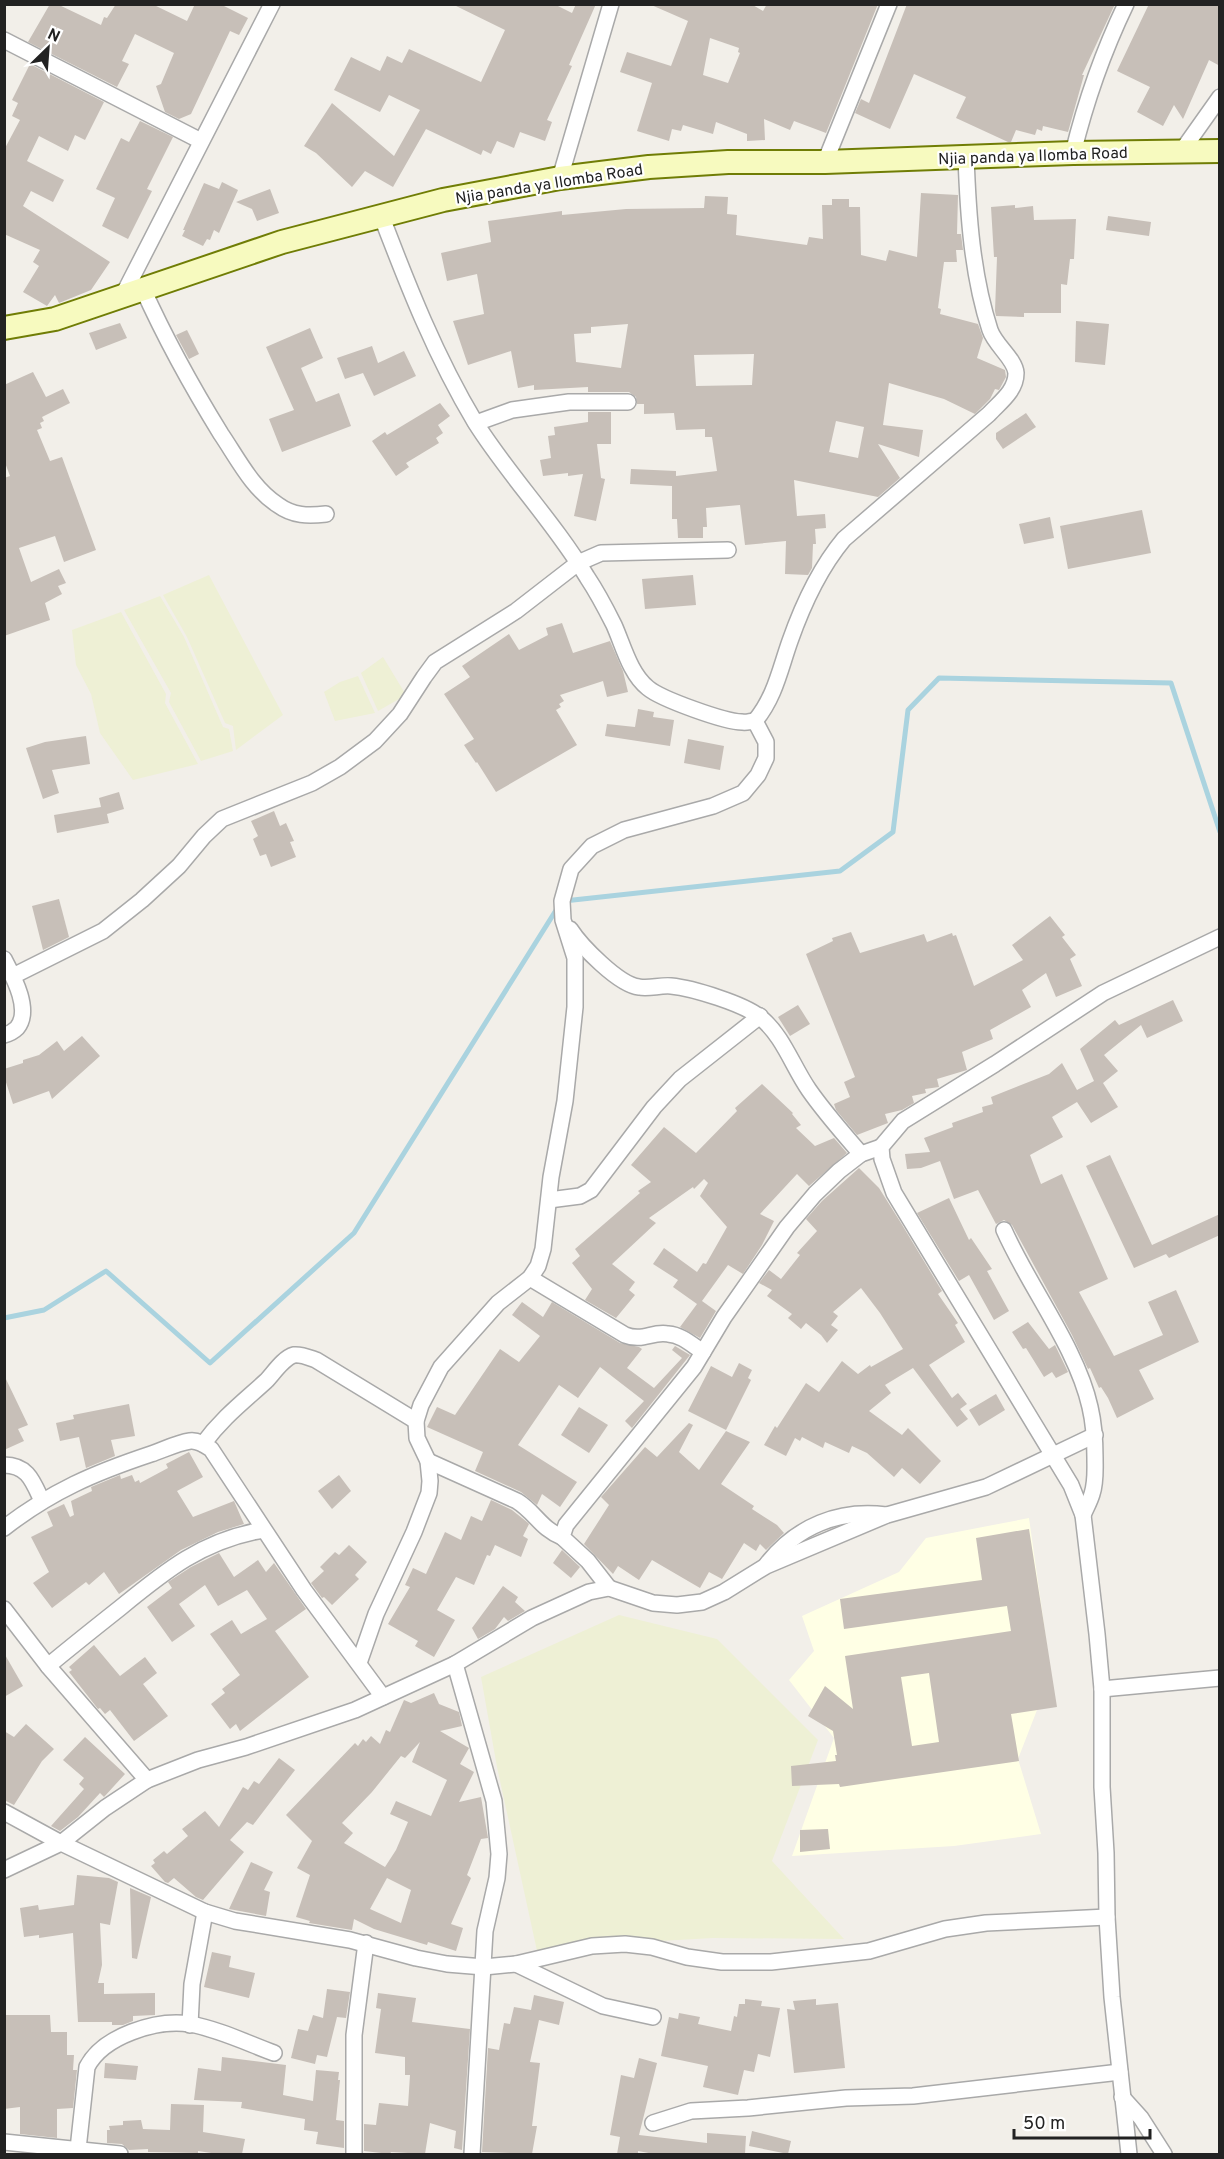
<svg xmlns="http://www.w3.org/2000/svg" width="1224" height="2159" font-family="Overpass,sans-serif">
  <style>
    .education { fill: #ffffe5 }
    .farmland { fill: #eef0d5 }
    .lines { fill: none; stroke-linecap: round; stroke-linejoin: round }
    .stream { stroke: #aad3df; stroke-width: 5 }
    .building { fill: #c7bfb8; fill-rule: evenodd }
    .minor-casing { stroke: #a9a9a9; stroke-width: 18 }
    .secondary-casing { stroke: #707d05; stroke-width: 26 }
    .minor { stroke: #fff; stroke-width: 15 }
    .secondary { stroke: #f7fabf; stroke-width: 22 }
    .labels { text-anchor: middle; stroke-width: 4.5; stroke-linejoin: round; paint-order: stroke }
    .street-label { font-size: 16px; fill: #222; stroke: #fff }
  </style>
  <rect width="100%" height="100%" fill="#f2efe9"/>
  <polygon class="education" points="1029,1518 1051,1674 1018,1759 1041,1834 954,1846 792,1856 834,1738 789,1680 814,1651 802,1616 899,1572 926,1538"/>
  <g class="farmland">
    <polygon points="209,575 283,715 236,750 233,726 225,723 187,637 163,595"/>
    <polygon points="160,596 184,637 223,727 229,729 233,751 201,761 169,702 171,693 124,610"/>
    <polygon points="121,612 166,694 165,703 198,764 133,780 100,733 91,694 76,665 72,630"/>
    <polygon points="383,657 406,695 378,711 361,673"/>
    <polygon points="358,676 375,713 335,721 324,692 340,682"/>
    <polygon points="619,1615 717,1639 818,1740 772,1861 844,1939 713,1938 607,1944 539,1960 497,1767 481,1677"/>
  </g>
  <g class="lines">
    <g class="stream">
      <polyline points="564,901 840,871 893,832 908,710 939,678 1171,683 1220,832"/>
      <polyline points="4,1318 44,1310 106,1271 210,1363 354,1233 558,907"/>
    </g>
  </g>
  <g class="building">
    <polygon points="50,4 57,4 101,25 104,17 107,18 116,4 152,4 187,21 195,4 220,4 248,18 239,35 230,31 191,114 179,119 165,112 156,86 161,84 174,53 135,34 122,61 129,64 117,87 28,42"/>
    <polygon points="452,4 554,4 572,13 576,4 596,4 569,65 572,66 547,120 552,122 545,141 520,132 514,148 497,141 491,154 483,150 481,155 426,129 393,187 365,171 352,187 316,153 304,146 332,103 394,156 420,110 389,95 380,112 334,90 351,57 380,71 387,56 402,63 409,49 481,82 505,30"/>
    <path d="M649,4H751L763,11L767,4H878L826,133L794,121L790,130L764,119L765,140L747,141V134L716,122L713,134L683,125L681,131L672,129L669,141L637,131L652,83L620,72L627,52L671,66L688,21ZM710,38L739,48L738,52L740,53L728,83L703,75Z"/>
    <polygon points="907,4 1115,4 1082,75 1084,75 1068,132 1043,126 1042,131 1037,129 1035,135 1016,130 1011,142 1008,142 956,118 966,97 914,74 890,129 855,113 861,99 869,103"/>
    <polygon points="1149,4 1220,4 1220,66 1209,60 1183,119 1174,105 1163,126 1137,112 1150,87 1117,71"/>
    <polygon points="30,64 104,102 85,140 75,135 68,151 39,136 27,161 64,180 53,202 31,191 23,206 110,262 91,290 59,303 55,295 47,306 23,292 39,266 33,262 40,250 4,234 4,150 20,120 12,116 18,103 12,100"/>
    <polygon points="140,121 173,137 147,189 152,191 128,239 102,226 115,198 96,189 121,138 129,142"/>
    <polygon points="222,182 238,190 219,233 214,230 210,240 207,239 203,246 182,236 185,230 183,230 204,183 219,189"/>
    <polygon points="270,189 279,213 257,221 252,209 236,202"/>
    <path d="M921,193L958,195L957,234H961L963,250H956L957,262H944L938,308L941,309L940,314L978,324L983,338L977,358L1005,370L1006,377L999,390L995,389L990,399L975,414L944,399L889,383L883,425L923,430L919,457L878,444L900,478L878,497L794,480L797,516L825,514L826,528L815,529L816,544H813L812,568L808,575L785,574L786,541L745,545L740,505L706,508L707,527H703V538H678L677,519H672V486L630,484L631,469L676,471V476L717,471L712,437H705V429L676,430L674,413L644,414V404H637L636,397L629,392H588V387L534,390V385L518,388L511,351L468,365L453,321L484,314L477,274L447,281L441,253L491,242L488,221L562,211V215L626,209L704,208L705,196L728,197L727,214L737,215L736,235L807,245L809,237L823,239L822,205H832V199H849V207H860L861,255L886,261L889,250L917,257ZM628,324L621,368L576,362L574,334L591,333V327ZM754,354L752,385L696,386L694,355ZM836,421L864,427L858,458L829,452Z"/>
    <polygon points="1015,205 1015,208 1033,206 1034,220 1076,219 1074,259 1070,259 1067,285 1061,284 1061,313 1024,313 1024,317 996,316 995,311 997,257 994,257 991,207"/>
    <polygon points="1108,216 1151,222 1149,236 1106,230"/>
    <polygon points="1076,321 1109,324 1105,365 1075,362"/>
    <polygon points="120,323 127,338 96,350 89,333"/>
    <polygon points="310,328 323,358 301,368 316,402 339,393 351,426 282,452 269,419 294,410 266,347"/>
    <polygon points="187,330 199,354 189,359 176,335"/>
    <polygon points="372,346 378,363 404,351 416,376 374,396 363,373 345,379 337,358"/>
    <polygon points="33,372 46,397 63,389 70,403 42,417 44,421 40,423 42,428 37,430 50,461 62,457 96,550 64,562 55,536 19,548 31,582 59,569 66,583 58,586 62,594 45,603 50,620 4,636 4,478 10,476 4,460 4,385"/>
    <polygon points="440,403 450,416 438,425 443,433 436,438 439,443 406,463 409,467 396,476 372,441 385,432 387,435"/>
    <polygon points="588,412 611,412 611,444 597,444 601,478 605,479 596,521 574,516 583,474 568,476 568,473 543,476 540,460 551,458 548,436 555,435 554,427 588,422"/>
    <polygon points="1026,413 1036,427 1003,449 996,439 996,433"/>
    <polygon points="1142,510 1151,553 1068,569 1060,526"/>
    <polygon points="1050,517 1054,538 1024,544 1019,524"/>
    <polygon points="693,575 696,605 645,609 642,579"/>
    <polygon points="562,623 573,653 610,641 623,671 628,692 607,697 603,681 560,695 564,701 559,704 561,707 556,710 577,745 496,792 477,762 476,763 464,745 474,739 444,694 470,677 462,666 509,634 519,650 548,635 546,628"/>
    <polygon points="638,709 654,712 653,717 674,720 670,746 605,736 607,724 635,727"/>
    <polygon points="86,736 90,764 52,770 59,793 43,799 26,748 45,742"/>
    <polygon points="688,739 724,746 720,770 684,763"/>
    <polygon points="119,792 124,809 107,814 109,823 57,833 54,815 101,807 99,798"/>
    <polygon points="274,811 280,826 286,823 294,841 290,842 296,857 271,867 266,854 260,856 253,839 258,836 251,821"/>
    <polygon points="59,899 69,937 43,950 32,906"/>
    <polygon points="1050,916 1065,935 1062,937 1076,955 1070,959 1082,986 1056,997 1046,973 1022,990 1031,1007 990,1030 993,1039 962,1052 967,1070 937,1079 939,1087 925,1089 926,1093 912,1096 914,1103 902,1110 885,1114 888,1123 857,1135 836,1110 834,1104 850,1097 844,1082 855,1077 806,954 833,941 832,938 851,932 860,953 924,934 927,942 952,933 953,936 956,935 974,986 1023,960 1012,945"/>
    <polygon points="1173,1000 1183,1021 1147,1038 1141,1025 1104,1055 1118,1071 1103,1083 1118,1107 1091,1123 1077,1102 1052,1117 1063,1137 1030,1155 1041,1184 1062,1174 1108,1279 1079,1292 1114,1356 1163,1335 1148,1302 1176,1290 1199,1342 1139,1370 1154,1399 1117,1418 1108,1398 1101,1387 1099,1388 1090,1368 1088,1369 1072,1335 1012,1225 1004,1220 996,1224 978,1190 954,1199 940,1161 921,1168 907,1169 905,1154 930,1152 924,1138 953,1127 952,1123 983,1112 982,1107 993,1104 991,1097 1049,1074 1062,1063 1077,1090 1094,1081 1080,1049 1115,1020 1119,1025"/>
    <polygon points="798,1005 810,1024 790,1036 778,1017"/>
    <polygon points="82,1036 100,1056 52,1099 49,1091 13,1104 4,1076 4,1069 23,1063 23,1060 39,1055 57,1041 64,1051"/>
    <polygon points="762,1084 793,1113 792,1114 801,1125 796,1128 815,1146 834,1138 847,1153 809,1186 797,1174 760,1214 774,1221 762,1245 743,1274 728,1265 702,1301 716,1311 700,1338 680,1327 697,1304 673,1287 678,1280 653,1264 664,1248 697,1272 703,1263 706,1264 727,1227 700,1196 708,1183 704,1179 694,1189 693,1187 649,1218 656,1223 612,1264 635,1282 629,1290 635,1295 616,1318 585,1300 592,1289 572,1263 580,1256 575,1249 640,1193 638,1191 651,1182 631,1165 664,1127 696,1153 737,1111 735,1108"/>
    <polygon points="1110,1155 1152,1245 1220,1214 1220,1235 1169,1258 1166,1254 1134,1268 1086,1166"/>
    <polygon points="859,1168 879,1188 901,1223 942,1291 938,1294 958,1323 955,1325 965,1342 929,1365 952,1398 958,1393 967,1404 960,1409 968,1419 957,1427 913,1368 885,1385 891,1393 869,1411 902,1435 908,1428 941,1461 920,1484 902,1468 894,1477 867,1453 852,1446 849,1453 825,1442 823,1448 802,1437 800,1441 795,1438 786,1456 764,1445 775,1426 777,1428 806,1383 819,1392 842,1361 858,1374 870,1365 871,1367 903,1349 880,1313 861,1288 833,1312 838,1316 831,1325 838,1330 827,1343 821,1335 806,1323 801,1329 788,1318 792,1314 767,1296 772,1290 759,1283 769,1270 781,1279 800,1255 797,1253 817,1231 806,1219 822,1201"/>
    <polygon points="949,1198 969,1240 971,1238 992,1269 987,1271 1009,1311 994,1320 969,1275 959,1281 917,1213"/>
    <polygon points="522,1302 543,1317 552,1302 620,1343 639,1347 642,1349 627,1368 654,1388 682,1358 672,1350 675,1346 690,1355 632,1428 625,1421 644,1401 600,1367 578,1398 559,1385 518,1445 577,1482 560,1507 542,1494 537,1505 521,1492 475,1471 483,1452 427,1427 437,1407 455,1415 500,1349 519,1362 540,1336 512,1315"/>
    <polygon points="1028,1322 1049,1349 1055,1345 1068,1372 1056,1378 1052,1372 1044,1377 1026,1348 1023,1349 1012,1332"/>
    <polygon points="739,1363 752,1370 748,1378 751,1380 726,1430 688,1411 711,1366 732,1377"/>
    <polygon points="4,1375 28,1425 18,1429 24,1441 4,1450"/>
    <polygon points="996,1394 1005,1410 979,1426 969,1410"/>
    <polygon points="129,1404 135,1436 111,1440 115,1456 86,1468 79,1437 60,1441 56,1423 74,1419 73,1415"/>
    <polygon points="579,1407 608,1425 589,1453 561,1435"/>
    <polygon points="689,1423 693,1425 679,1452 699,1470 726,1431 750,1442 721,1484 754,1506 752,1509 777,1525 784,1533 766,1550 760,1544 756,1551 744,1543 722,1579 709,1572 700,1588 652,1560 639,1580 618,1566 613,1574 584,1544 609,1505 601,1497 645,1447 657,1457"/>
    <polygon points="189,1452 203,1477 177,1491 193,1517 234,1501 244,1524 218,1532 181,1550 119,1594 104,1572 89,1585 86,1582 52,1608 33,1583 49,1572 31,1537 53,1526 47,1512 64,1504 70,1517 74,1515 71,1501 92,1491 91,1487 120,1475 121,1479 132,1475 135,1482 139,1480 140,1483 168,1468 166,1464"/>
    <polygon points="339,1475 351,1491 332,1509 318,1491"/>
    <polygon points="491,1500 512,1510 527,1522 529,1524 523,1536 528,1539 521,1557 495,1545 490,1556 487,1555 474,1585 456,1577 437,1610 455,1620 434,1657 415,1646 418,1641 388,1624 410,1587 405,1585 413,1568 426,1574 445,1532 461,1540 471,1516 482,1521"/>
    <path d="M1029,1529L1057,1707L1011,1714L1019,1761L840,1787L839,1784L792,1786L791,1766L836,1761L835,1755H837L833,1731L808,1716L825,1686L853,1709L845,1656L1011,1631L1007,1606L844,1629L840,1599L982,1580L976,1538ZM929,1673L939,1742L912,1746L901,1677Z"/>
    <polygon points="349,1545 367,1562 355,1575 359,1579 332,1605 324,1597 322,1598 311,1583 324,1571 320,1567 335,1552 339,1555"/>
    <polygon points="562,1550 580,1567 571,1578 553,1563"/>
    <polygon points="219,1553 234,1577 258,1560 266,1572 274,1563 306,1609 275,1631 309,1677 240,1731 236,1724 230,1729 211,1704 225,1693 222,1689 240,1675 210,1634 232,1620 241,1634 267,1619 247,1590 218,1606 205,1585 179,1604 195,1626 172,1642 147,1607 172,1588 168,1582 191,1567"/>
    <polygon points="503,1586 518,1597 515,1602 525,1611 508,1621 504,1617 495,1629 478,1639 472,1628"/>
    <polygon points="94,1645 120,1676 145,1657 157,1673 143,1684 168,1716 134,1741 110,1710 105,1714 100,1708 98,1709 69,1672 72,1670 69,1667"/>
    <polygon points="4,1653 23,1686 4,1697"/>
    <path d="M434,1693L439,1704L459,1712L462,1726L440,1731L469,1748L460,1764L474,1772L459,1802L481,1797L488,1838L481,1839L467,1875L471,1878L451,1924L463,1928L456,1951L428,1942L427,1945L374,1929L354,1919L352,1930L309,1923L310,1921L296,1917L310,1875L297,1868L312,1841L286,1815L355,1743L358,1746L363,1739L366,1742L371,1736L380,1744L386,1730L390,1732L404,1700L411,1703ZM420,1742L412,1762L447,1780L431,1816L396,1801L390,1814L408,1822L396,1850L385,1867L344,1843L353,1833L342,1823L372,1792L401,1756L405,1758ZM387,1878L411,1890L401,1923L370,1909Z"/>
    <polygon points="26,1724 54,1749 42,1761 14,1805 4,1800 4,1731 14,1737"/>
    <polygon points="85,1737 125,1774 104,1797 100,1793 78,1817 60,1831 51,1826 84,1789 79,1784 84,1778 63,1760"/>
    <polygon points="279,1758 295,1770 253,1825 247,1822 230,1840 244,1852 203,1900 196,1897 174,1878 168,1883 165,1882 151,1866 155,1863 153,1860 164,1851 167,1854 188,1836 182,1829 205,1811 219,1827 243,1787 248,1790 254,1781 259,1784"/>
    <polygon points="828,1829 830,1849 800,1852 800,1830"/>
    <polygon points="251,1862 273,1872 264,1890 270,1892 266,1916 229,1909"/>
    <polygon points="77,1875 109,1878 118,1882 110,1925 100,1923 102,1965 98,1983 104,1983 104,1994 155,1993 155,2015 133,2016 133,2021 123,2025 112,2025 112,2022 78,2022 73,1933 39,1938 39,1935 24,1937 20,1908 38,1905 39,1910 74,1905"/>
    <polygon points="130,1888 151,1897 137,1959 132,1958"/>
    <polygon points="212,1952 231,1956 229,1967 255,1973 249,1998 204,1987"/>
    <polygon points="327,1989 350,1992 346,2018 337,2017 327,2057 317,2055 315,2064 291,2058 298,2029 308,2031 313,2015 323,2018"/>
    <polygon points="378,1993 416,1998 412,2022 470,2029 462,2150 454,2148 456,2131 430,2123 425,2154 391,2152 390,2154 364,2151 364,2124 376,2125 379,2103 408,2106 410,2075 405,2075 405,2057 375,2053 381,2009 376,2008"/>
    <polygon points="534,1995 564,2002 559,2025 539,2020 530,2062 540,2063 532,2126 537,2126 532,2154 482,2152 488,2048 499,2050 504,2023 510,2024 514,2007 531,2010"/>
    <polygon points="745,1999 762,2001 761,2006 780,2008 770,2057 758,2054 754,2072 744,2070 738,2095 703,2087 708,2066 661,2056 669,2017 678,2019 679,2013 700,2017 698,2024 731,2031 734,2016 737,2017 739,2004 745,2004"/>
    <polygon points="816,1999 816,2005 838,2003 845,2068 794,2073 787,2009 795,2010 793,2001"/>
    <polygon points="4,2015 50,2015 51,2032 67,2032 67,2055 74,2055 73,2070 77,2070 73,2108 57,2109 57,2138 20,2134 20,2107 4,2109"/>
    <polygon points="222,2057 286,2065 283,2095 313,2101 316,2070 339,2072 338,2080 340,2080 336,2120 344,2121 344,2148 316,2144 318,2132 304,2130 305,2119 241,2108 242,2102 194,2100 198,2068 221,2071"/>
    <polygon points="639,2058 657,2063 639,2135 707,2143 707,2133 746,2136 745,2154 654,2154 638,2151 638,2154 617,2154 620,2137 610,2135 621,2075 634,2078"/>
    <polygon points="105,2063 138,2066 136,2080 104,2078"/>
    <polygon points="171,2104 204,2105 203,2132 245,2139 242,2154 218,2154 198,2151 198,2153 148,2152 148,2149 129,2150 122,2144 107,2143 107,2130 110,2130 109,2126 123,2125 123,2121 141,2120 143,2129 170,2130"/>
    <polygon points="752,2131 791,2141 788,2154 749,2146"/>
  </g>
  <g class="lines">
    <g class="minor-casing">
      <g id="minor">
        <polyline points="4,40 201,141"/>
        <polyline points="1181,152 1220,97"/>
        <path d="M1073,153C1086,100 1102,54 1126,4"/>
        <polyline points="825,162 889,4"/>
        <polyline points="560,178 611,4"/>
        <path d="M143,289C166,340 192,387 221,434C238,459 252,488 278,505C293,516 308,516 326,514"/>
        <polyline points="123,295 272,4"/>
        <polyline points="476,423 512,410 569,402 628,402"/>
        <path d="M755,721C775,697 780,669 790,641C803,604 819,569 844,539L989,414C1000,402 1016,391 1016,373C1015,359 995,345 990,330C972,275 968,214 966,156"/>
        <path d="M570,929C581,946 619,985 639,987C649,989 660,985 671,986C692,988 745,1004 761,1018C783,1036 793,1067 809,1090C825,1113 843,1133 861,1154"/>
        <path d="M4,959C13,976 32,1010 17,1028C14,1031 8,1034 4,1035"/>
        <polyline points="13,976 103,931 142,900 179,866 204,836 222,819 312,783 340,767 375,741 400,714 424,677 435,662 516,611 578,563 601,553 728,550"/>
        <polyline points="549,1200 580,1196 591,1190 654,1107 680,1079 760,1016"/>
        <path d="M1004,1230C1029,1287 1077,1348 1090,1407C1094,1424 1095,1441 1095,1458C1095,1470 1096,1482 1092,1494C1090,1501 1086,1508 1083,1515"/>
        <path d="M530,1278L625,1335C643,1342 652,1331 668,1334C682,1335 692,1345 703,1352"/>
        <path d="M203,1444C222,1418 243,1402 266,1381C273,1374 283,1358 294,1355C301,1354 310,1358 316,1360L416,1421"/>
        <path d="M428,1461L517,1501C535,1512 541,1529 562,1537"/>
        <path d="M4,1465C28,1465 33,1482 42,1501"/>
        <path d="M4,1528C52,1491 94,1473 151,1454C163,1450 177,1443 190,1441C198,1440 205,1445 211,1449L304,1590L383,1697"/>
        <path d="M767,1564C797,1526 839,1509 886,1515"/>
        <polyline points="609,1588 588,1561 562,1537 566,1525 694,1367 724,1317 787,1227 815,1194 839,1171 861,1154 881,1147"/>
        <polyline points="4,1609 48,1666 147,1780"/>
        <path d="M359,1663L376,1614L414,1532L429,1493L430,1481L428,1461L417,1438L416,1421L421,1405L441,1367L498,1303L530,1278L538,1266L543,1249L551,1177L565,1101L575,1007V958L563,920L562,901L571,869L592,846L624,830L713,806L743,793L758,775L766,758V742L755,721C751,721 746,723 742,722C725,722 661,699 648,688C630,674 623,645 614,625C606,609 597,592 587,577C554,522 509,476 475,422C436,357 408,286 381,215"/>
        <polyline points="455,1664 494,1801 499,1854 497,1878 485,1931 472,2154"/>
        <path d="M48,1666C72,1646 96,1627 120,1608C165,1571 203,1540 263,1530"/>
        <polyline points="1102,1689 1220,1678"/>
        <polyline points="4,1812 61,1843 205,1912 235,1921 350,1940 416,1958 447,1964 484,1967 516,1964 592,1946 625,1944 652,1947 687,1957 722,1962 771,1962 869,1951 945,1929 986,1923 1107,1917"/>
        <polyline points="4,1870 61,1843 105,1808 147,1780 198,1760 246,1747 355,1710 455,1664 532,1618 589,1592 609,1588 653,1603 677,1605 702,1602 724,1592 766,1566 887,1515 986,1487 1095,1435"/>
        <polyline points="516,1964 603,2006 653,2017"/>
        <polyline points="190,2025 192,1984 205,1912"/>
        <polyline points="1122,2097 1141,2118 1164,2154"/>
        <polyline points="653,2123 691,2111 748,2108 846,2098 913,2096 1120,2072"/>
        <polyline points="4,2142 120,2154"/>
        <path d="M78,2149L87,2067C103,2036 156,2019 190,2024C218,2029 247,2043 274,2053"/>
        <polyline points="354,2154 354,2035 366,1943"/>
        <polyline points="1129,2154 1112,1997 1107,1917 1106,1853 1102,1787 1102,1689 1097,1634 1083,1515 1071,1485 894,1193 882,1159 881,1147 903,1121 995,1064 1103,993 1220,937"/>
      </g>
    </g>
    <g class="secondary-casing">
      <polyline id="secondary" points="4,328 55,319 282,242 443,200 560,178 649,167 728,162 825,162 1073,153 1220,151"/>
    </g>
    <use href="#minor" class="minor"/>
    <use href="#secondary" class="secondary"/>
  </g>
  <g class="labels">
    <g class="street-label">
      <text transform="translate(1033 155) rotate(-2)" y="6">Njia panda ya Ilomba Road</text>
      <text transform="translate(549 183) rotate(-9)" y="6">Njia panda ya Ilomba Road</text>
    </g>
  </g>
  <rect width="1224" height="2159" fill="none" stroke="#222222" stroke-width="12"/>
  <g transform="translate(48 48) rotate(25)" stroke="#ffffff" stroke-width="4.5" paint-order="stroke">
  <path d="M0-4.5L10 22L0 15L-10 22Z" fill="#222222"/>
  <text y="-9" font-size="16" font-weight="bold" text-anchor="middle" fill="#222222">N</text>
  </g>
  <path d="M1014 2129v9h136v-9" fill="none" stroke="#222222" stroke-width="3"/>
  <text x="1023" y="2129" font-size="18" fill="#222222" stroke="#ffffff" stroke-width="4.5" paint-order="stroke">50 m</text>
</svg>
